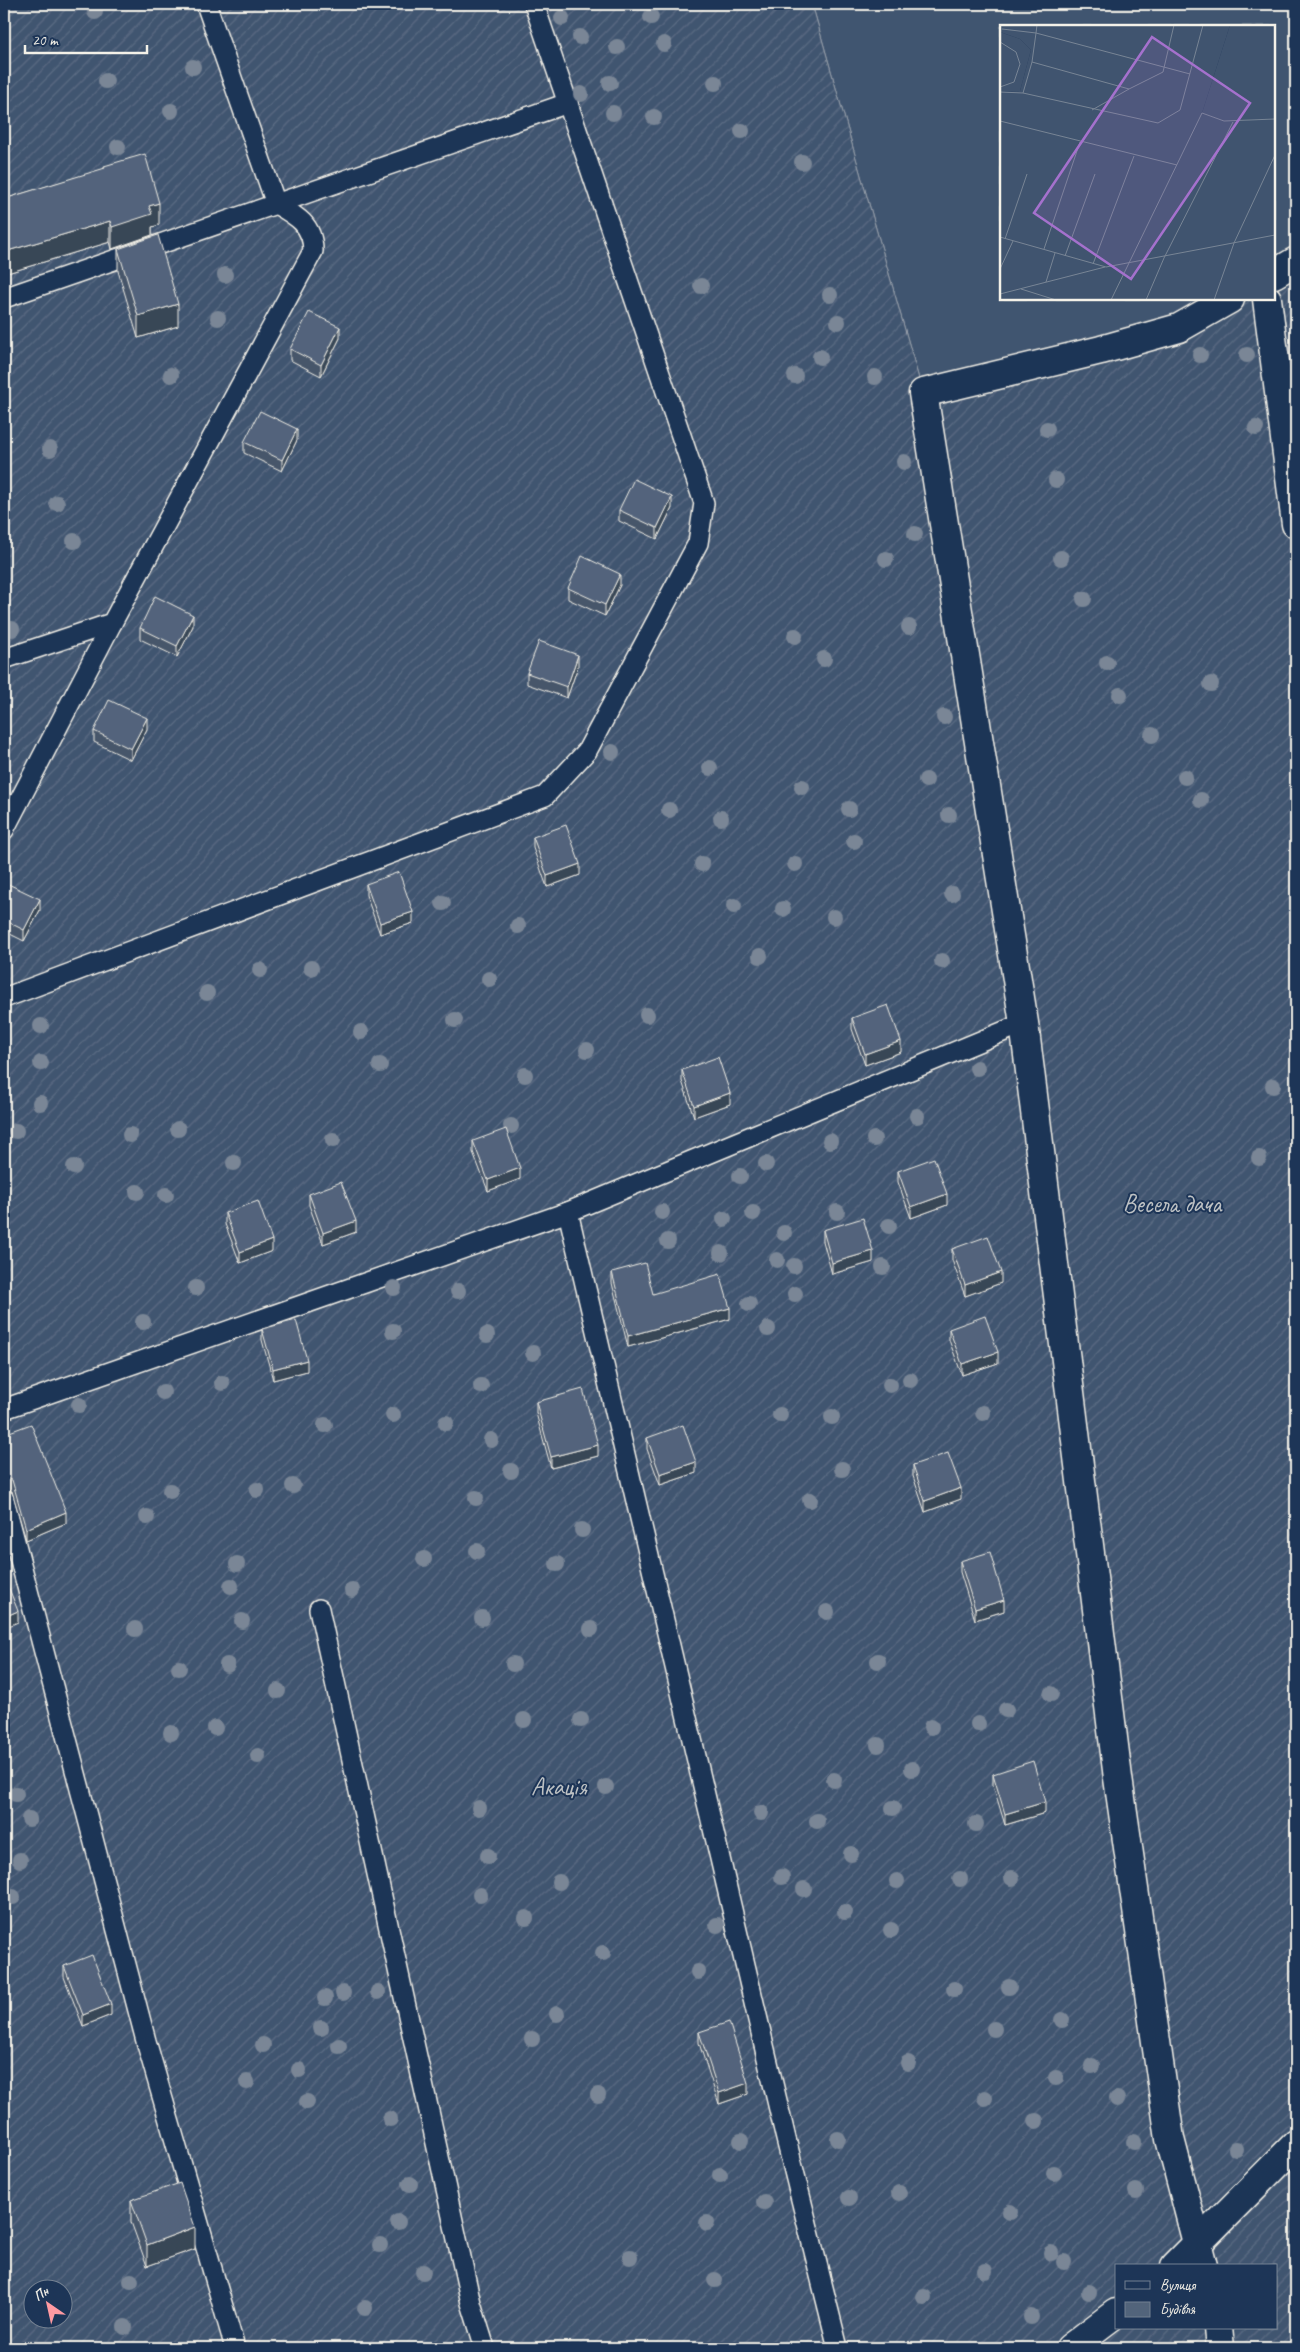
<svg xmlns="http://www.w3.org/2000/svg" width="1300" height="2352" font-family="Caveat,sans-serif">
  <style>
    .grass { fill: #40546f; stroke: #9aa2ac }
    .garden { fill: url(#garden-furrows); stroke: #9aa2ac; fill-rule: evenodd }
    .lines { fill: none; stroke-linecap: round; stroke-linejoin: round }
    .lane-casing { stroke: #f4f1e8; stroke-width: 22 }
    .street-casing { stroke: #f4f1e8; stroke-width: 31 }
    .lane { stroke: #1d3557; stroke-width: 19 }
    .street { stroke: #1d3557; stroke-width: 28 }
    .tree { fill: #7a8696 }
    .wall { fill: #47566a; stroke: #f4f1e8 }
    .shaded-wall { fill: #394656; stroke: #f4f1e8 }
    .building { fill: #52647b; stroke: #f4f1e8 }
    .labels { text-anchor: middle; stroke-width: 4; stroke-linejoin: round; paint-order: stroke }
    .park-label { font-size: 25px; fill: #bec2c4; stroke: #1d3557 }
    .inset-road { fill: none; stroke: #788595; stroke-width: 1 }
    .view { fill: #a571cd; fill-opacity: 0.15; stroke: #a571cd; stroke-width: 2.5 }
    .inset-edge { fill: none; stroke: #f4f1e8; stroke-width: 2.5 }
  </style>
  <defs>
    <pattern id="garden-furrows" width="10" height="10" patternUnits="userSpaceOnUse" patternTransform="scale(1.25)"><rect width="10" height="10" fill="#40546f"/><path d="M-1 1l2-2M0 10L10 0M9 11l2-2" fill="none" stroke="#5c6d84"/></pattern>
  </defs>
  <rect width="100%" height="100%" fill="#263d5d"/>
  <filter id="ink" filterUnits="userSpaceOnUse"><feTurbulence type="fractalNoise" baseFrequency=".02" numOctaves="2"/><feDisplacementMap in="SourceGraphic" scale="10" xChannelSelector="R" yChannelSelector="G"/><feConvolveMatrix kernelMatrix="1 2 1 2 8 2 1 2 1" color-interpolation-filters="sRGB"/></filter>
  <g filter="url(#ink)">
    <polygon class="grass" points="812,4 1296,4 1296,261 1274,274 1274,26 1001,26 1001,299 1230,299 923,393"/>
    <path class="garden" d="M4,4H812L923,393L1230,299H1274V274L1296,261V2348H4ZM1116,2266H1276V2328H1116ZM32,2290H62V2320H32Z"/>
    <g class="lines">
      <g class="lane-casing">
        <g id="lane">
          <polyline points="4,298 568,103"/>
          <path d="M4,659L112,623L313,251C313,225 297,216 276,204L206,4"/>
          <polyline points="4,830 112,623"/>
          <polyline points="4,998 545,796 587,751 698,543 704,503 534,4"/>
          <polyline points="568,1212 786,2139 838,2348"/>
          <polyline points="4,1409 568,1212 1024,1023"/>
          <polyline points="4,1499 146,2041 235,2348"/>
          <polyline points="319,1609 471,2303 485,2348"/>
        </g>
      </g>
      <g class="street-casing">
        <g id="street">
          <polyline points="1274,274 1296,261"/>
          <polyline points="1267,299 1296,524"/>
          <polyline points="1175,2266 1296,2144"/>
          <polyline points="1203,2266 1170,2139 1118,1778 1024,1023 923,393 1101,350 1179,328 1230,299"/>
          <polyline points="1218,2328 1220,2348"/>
          <polyline points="1070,2348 1116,2313"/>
        </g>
      </g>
      <use href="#lane" class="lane"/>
      <use href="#street" class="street"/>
    </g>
    <g class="tree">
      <circle cx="95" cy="12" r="8"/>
      <circle cx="651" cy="17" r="8"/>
      <circle cx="562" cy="18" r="8"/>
      <circle cx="580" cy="37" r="8"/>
      <circle cx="664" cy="44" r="8"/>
      <circle cx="617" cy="47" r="8"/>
      <circle cx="193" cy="67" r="8"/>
      <circle cx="106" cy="81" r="8"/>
      <circle cx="610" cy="83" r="8"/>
      <circle cx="715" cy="83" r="8"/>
      <circle cx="581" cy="94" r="8"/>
      <circle cx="171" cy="111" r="8"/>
      <circle cx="613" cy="113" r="8"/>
      <circle cx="654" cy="117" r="8"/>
      <circle cx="742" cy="131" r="8"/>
      <circle cx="118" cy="147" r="8"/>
      <circle cx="802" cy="162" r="8"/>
      <circle cx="225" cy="275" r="8"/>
      <circle cx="701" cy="286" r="8"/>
      <circle cx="830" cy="295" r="8"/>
      <circle cx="218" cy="318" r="8"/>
      <circle cx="838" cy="322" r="8"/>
      <circle cx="1200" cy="355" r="8"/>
      <circle cx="1247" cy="355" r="8"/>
      <circle cx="820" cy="357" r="8"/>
      <circle cx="171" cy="375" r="8"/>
      <circle cx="795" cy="376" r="8"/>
      <circle cx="875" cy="377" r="8"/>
      <circle cx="1256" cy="428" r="8"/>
      <circle cx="1047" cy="429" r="8"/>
      <circle cx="50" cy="449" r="8"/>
      <circle cx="904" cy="462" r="8"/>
      <circle cx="1056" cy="480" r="8"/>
      <circle cx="57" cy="503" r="8"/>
      <circle cx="915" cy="534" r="8"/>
      <circle cx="74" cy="541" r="8"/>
      <circle cx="1061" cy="558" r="8"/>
      <circle cx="886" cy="559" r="8"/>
      <circle cx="1084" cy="599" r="8"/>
      <circle cx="909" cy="627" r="8"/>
      <circle cx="12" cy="629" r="8"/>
      <circle cx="795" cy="636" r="8"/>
      <circle cx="824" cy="659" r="8"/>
      <circle cx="1107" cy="663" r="8"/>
      <circle cx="1211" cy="684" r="8"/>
      <circle cx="1120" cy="695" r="8"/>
      <circle cx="944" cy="717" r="8"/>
      <circle cx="1152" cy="735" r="8"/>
      <circle cx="612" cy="752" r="8"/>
      <circle cx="710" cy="768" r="8"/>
      <circle cx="1185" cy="777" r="8"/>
      <circle cx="926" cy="780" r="8"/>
      <circle cx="802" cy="787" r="8"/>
      <circle cx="1201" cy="800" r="8"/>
      <circle cx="849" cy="809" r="8"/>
      <circle cx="669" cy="810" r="8"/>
      <circle cx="949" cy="815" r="8"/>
      <circle cx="721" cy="818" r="8"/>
      <circle cx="854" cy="841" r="8"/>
      <circle cx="702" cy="864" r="8"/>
      <circle cx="795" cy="864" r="8"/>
      <circle cx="952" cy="894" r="8"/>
      <circle cx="443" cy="903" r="8"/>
      <circle cx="734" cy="906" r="8"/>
      <circle cx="783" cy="909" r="8"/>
      <circle cx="834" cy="917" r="8"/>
      <circle cx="518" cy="926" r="8"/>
      <circle cx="760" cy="956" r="8"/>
      <circle cx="942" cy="961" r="8"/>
      <circle cx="311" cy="968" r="8"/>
      <circle cx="260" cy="970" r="8"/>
      <circle cx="489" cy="979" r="8"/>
      <circle cx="207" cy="993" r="8"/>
      <circle cx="647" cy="1015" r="8"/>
      <circle cx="455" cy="1020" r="8"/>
      <circle cx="41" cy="1026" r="8"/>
      <circle cx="361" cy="1032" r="8"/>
      <circle cx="587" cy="1050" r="8"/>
      <circle cx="41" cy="1063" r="8"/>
      <circle cx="380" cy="1065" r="8"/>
      <circle cx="977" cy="1068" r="8"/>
      <circle cx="525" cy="1075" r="8"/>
      <circle cx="1273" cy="1086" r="8"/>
      <circle cx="40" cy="1103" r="8"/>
      <circle cx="917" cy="1116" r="8"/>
      <circle cx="511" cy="1126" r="8"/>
      <circle cx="178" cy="1129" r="8"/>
      <circle cx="16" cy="1131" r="8"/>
      <circle cx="130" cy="1135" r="8"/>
      <circle cx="874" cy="1139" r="8"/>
      <circle cx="333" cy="1140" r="8"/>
      <circle cx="830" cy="1141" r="8"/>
      <circle cx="1259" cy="1158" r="8"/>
      <circle cx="234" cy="1163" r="8"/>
      <circle cx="766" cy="1164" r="8"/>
      <circle cx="74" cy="1167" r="8"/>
      <circle cx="740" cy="1176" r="8"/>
      <circle cx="137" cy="1192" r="8"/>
      <circle cx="166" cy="1195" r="8"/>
      <circle cx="662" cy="1212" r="8"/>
      <circle cx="837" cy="1212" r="8"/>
      <circle cx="753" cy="1213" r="8"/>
      <circle cx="724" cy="1219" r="8"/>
      <circle cx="889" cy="1226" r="8"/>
      <circle cx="784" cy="1233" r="8"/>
      <circle cx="668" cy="1241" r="8"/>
      <circle cx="721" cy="1253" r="8"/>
      <circle cx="777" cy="1260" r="8"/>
      <circle cx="794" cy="1266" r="8"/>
      <circle cx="883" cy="1267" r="8"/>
      <circle cx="196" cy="1288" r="8"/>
      <circle cx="394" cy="1288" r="8"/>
      <circle cx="458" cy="1291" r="8"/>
      <circle cx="795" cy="1294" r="8"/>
      <circle cx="749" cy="1304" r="8"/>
      <circle cx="143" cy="1322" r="8"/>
      <circle cx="768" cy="1329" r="8"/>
      <circle cx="393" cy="1331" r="8"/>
      <circle cx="487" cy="1335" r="8"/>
      <circle cx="533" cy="1353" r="8"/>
      <circle cx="910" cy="1380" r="8"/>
      <circle cx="222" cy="1383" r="8"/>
      <circle cx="890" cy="1385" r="8"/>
      <circle cx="481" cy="1386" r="8"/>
      <circle cx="163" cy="1392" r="8"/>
      <circle cx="79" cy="1405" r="8"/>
      <circle cx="983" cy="1413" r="8"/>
      <circle cx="393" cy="1415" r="8"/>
      <circle cx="780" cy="1415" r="8"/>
      <circle cx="832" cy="1417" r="8"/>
      <circle cx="446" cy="1423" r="8"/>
      <circle cx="325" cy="1425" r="8"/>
      <circle cx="491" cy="1440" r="8"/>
      <circle cx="842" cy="1469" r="8"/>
      <circle cx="511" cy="1471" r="8"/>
      <circle cx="293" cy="1486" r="8"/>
      <circle cx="257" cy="1490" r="8"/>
      <circle cx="170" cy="1491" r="8"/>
      <circle cx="476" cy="1498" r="8"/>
      <circle cx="810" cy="1500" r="8"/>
      <circle cx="147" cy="1517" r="8"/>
      <circle cx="582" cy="1530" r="8"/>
      <circle cx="477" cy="1551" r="8"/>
      <circle cx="424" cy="1559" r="8"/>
      <circle cx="237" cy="1564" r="8"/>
      <circle cx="557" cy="1564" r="8"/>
      <circle cx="231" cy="1586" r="8"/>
      <circle cx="352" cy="1590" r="8"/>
      <circle cx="827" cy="1612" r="8"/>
      <circle cx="482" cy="1618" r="8"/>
      <circle cx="242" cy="1621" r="8"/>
      <circle cx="135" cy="1629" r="8"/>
      <circle cx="591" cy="1629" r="8"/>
      <circle cx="878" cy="1661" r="8"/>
      <circle cx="513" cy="1664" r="8"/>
      <circle cx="227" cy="1665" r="8"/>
      <circle cx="179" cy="1668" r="8"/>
      <circle cx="278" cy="1691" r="8"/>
      <circle cx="1051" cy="1694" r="8"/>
      <circle cx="1006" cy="1710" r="8"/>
      <circle cx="524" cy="1720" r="8"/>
      <circle cx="581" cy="1720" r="8"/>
      <circle cx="978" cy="1724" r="8"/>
      <circle cx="931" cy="1727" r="8"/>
      <circle cx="215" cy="1728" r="8"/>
      <circle cx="171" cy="1733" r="8"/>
      <circle cx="878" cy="1745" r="8"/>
      <circle cx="258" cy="1756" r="8"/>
      <circle cx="912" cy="1769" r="8"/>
      <circle cx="834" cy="1780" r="8"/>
      <circle cx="606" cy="1787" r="8"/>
      <circle cx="16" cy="1794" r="8"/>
      <circle cx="479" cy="1808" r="8"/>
      <circle cx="893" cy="1808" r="8"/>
      <circle cx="761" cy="1813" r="8"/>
      <circle cx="29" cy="1819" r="8"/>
      <circle cx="817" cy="1821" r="8"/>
      <circle cx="976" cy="1824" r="8"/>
      <circle cx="851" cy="1854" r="8"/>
      <circle cx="488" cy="1856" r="8"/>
      <circle cx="20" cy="1860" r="8"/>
      <circle cx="782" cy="1877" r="8"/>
      <circle cx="1012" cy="1878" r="8"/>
      <circle cx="960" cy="1879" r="8"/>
      <circle cx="897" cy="1881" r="8"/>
      <circle cx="559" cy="1882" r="8"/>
      <circle cx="804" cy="1889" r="8"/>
      <circle cx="480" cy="1895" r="8"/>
      <circle cx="13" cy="1897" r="8"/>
      <circle cx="845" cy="1912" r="8"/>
      <circle cx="526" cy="1918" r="8"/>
      <circle cx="717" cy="1925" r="8"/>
      <circle cx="891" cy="1930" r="8"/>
      <circle cx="603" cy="1953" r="8"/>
      <circle cx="698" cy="1972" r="8"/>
      <circle cx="1009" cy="1987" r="8"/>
      <circle cx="954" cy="1989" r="8"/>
      <circle cx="378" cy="1992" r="8"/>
      <circle cx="343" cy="1993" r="8"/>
      <circle cx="325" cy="1998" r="8"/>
      <circle cx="557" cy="2014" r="8"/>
      <circle cx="1062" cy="2020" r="8"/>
      <circle cx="321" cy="2028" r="8"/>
      <circle cx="994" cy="2029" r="8"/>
      <circle cx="532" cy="2039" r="8"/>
      <circle cx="263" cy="2045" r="8"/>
      <circle cx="339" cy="2046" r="8"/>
      <circle cx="908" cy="2063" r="8"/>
      <circle cx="1092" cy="2066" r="8"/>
      <circle cx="299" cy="2070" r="8"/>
      <circle cx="1056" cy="2078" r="8"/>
      <circle cx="247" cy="2082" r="8"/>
      <circle cx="598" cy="2095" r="8"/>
      <circle cx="985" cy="2098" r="8"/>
      <circle cx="1117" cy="2099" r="8"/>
      <circle cx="307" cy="2102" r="8"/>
      <circle cx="390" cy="2119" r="8"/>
      <circle cx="1036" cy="2121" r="8"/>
      <circle cx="838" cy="2139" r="8"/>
      <circle cx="741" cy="2141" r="8"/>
      <circle cx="1134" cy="2142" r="8"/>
      <circle cx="1236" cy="2149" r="8"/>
      <circle cx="1054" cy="2173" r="8"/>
      <circle cx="720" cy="2175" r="8"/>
      <circle cx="410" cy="2184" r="8"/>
      <circle cx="1136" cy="2191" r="8"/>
      <circle cx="899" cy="2193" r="8"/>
      <circle cx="849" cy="2198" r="8"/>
      <circle cx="764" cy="2202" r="8"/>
      <circle cx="1010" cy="2212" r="8"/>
      <circle cx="398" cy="2222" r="8"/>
      <circle cx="707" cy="2223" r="8"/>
      <circle cx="380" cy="2245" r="8"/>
      <circle cx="1051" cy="2253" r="8"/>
      <circle cx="630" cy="2257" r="8"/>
      <circle cx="1064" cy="2262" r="8"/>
      <circle cx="985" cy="2271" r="8"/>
      <circle cx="423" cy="2272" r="8"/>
      <circle cx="715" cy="2280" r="8"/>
      <circle cx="131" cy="2281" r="8"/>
      <circle cx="1089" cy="2292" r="8"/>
      <circle cx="924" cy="2297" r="8"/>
      <circle cx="365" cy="2308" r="8"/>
      <circle cx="1031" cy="2317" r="8"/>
      <circle cx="125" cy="2327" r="8"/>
    </g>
    <g class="wall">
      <polygon points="104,166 159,225 152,227 152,235 112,249 110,242 4,274 4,199 104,169"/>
      <polygon points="118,249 178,326 138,338 118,271"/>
      <polygon points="340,338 321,376 290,360 290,349"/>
      <polygon points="297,440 282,471 244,453 244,442"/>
      <polygon points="672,508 657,539 619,521 619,510"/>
      <polygon points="620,585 605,616 568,599 568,588"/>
      <polygon points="193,626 177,657 140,639 140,628"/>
      <polygon points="578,666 567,698 527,684 527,673"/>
      <polygon points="147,729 131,760 94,742 94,731"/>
      <polygon points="533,837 580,875 547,887 533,848"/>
      <polygon points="4,882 40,910 24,941 4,931"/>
      <polygon points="366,884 413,923 380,934 366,895"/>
      <polygon points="852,1018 901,1052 865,1065 852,1029"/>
      <polygon points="682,1070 730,1104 694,1117 682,1081"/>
      <polygon points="473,1141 520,1179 488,1191 473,1152"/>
      <polygon points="898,1171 947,1205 911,1218 898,1182"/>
      <polygon points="309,1194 356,1232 323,1244 309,1205"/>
      <polygon points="225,1213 272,1251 240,1263 225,1224"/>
      <polygon points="823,1230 873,1262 832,1274 823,1241"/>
      <polygon points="952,1249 1001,1283 965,1296 952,1260"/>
      <polygon points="612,1272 653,1294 730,1319 628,1347 612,1283"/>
      <polygon points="262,1329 307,1371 273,1380 262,1340"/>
      <polygon points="949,1329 998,1363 962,1375 949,1340"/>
      <polygon points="536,1402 598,1456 551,1468 536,1413"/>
      <polygon points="4,1434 66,1523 26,1540 12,1491 4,1489"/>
      <polygon points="647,1438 696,1473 660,1485 647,1449"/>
      <polygon points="913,1465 961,1499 925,1512 913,1476"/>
      <polygon points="960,1561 1004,1611 975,1620 960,1572"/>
      <polygon points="993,1774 1045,1813 1005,1825 993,1785"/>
      <polygon points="64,1966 111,2015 83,2026 64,1977"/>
      <polygon points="699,2032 748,2094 719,2104 699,2043"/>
      <polygon points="131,2200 195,2249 147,2266 131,2222"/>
    </g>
    <g class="shaded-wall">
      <polygon points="159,203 159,225 152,227 152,235 112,249 112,227 149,206"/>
      <polygon points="110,221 110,242 4,274 4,252"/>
      <polygon points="178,304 178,326 138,338 138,316"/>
      <polygon points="340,327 340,338 321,376 321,365"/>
      <polygon points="297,429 297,440 282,471 282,460"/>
      <polygon points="672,497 672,508 657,539 657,528"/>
      <polygon points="620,574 620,585 605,616 605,605"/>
      <polygon points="193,615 193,626 177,657 177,646"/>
      <polygon points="578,655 578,666 567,698 567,687"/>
      <polygon points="147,718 147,729 131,760 131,749"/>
      <polygon points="580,864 580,875 547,887 547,876"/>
      <polygon points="40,899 40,910 24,941 24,930"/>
      <polygon points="413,912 413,923 380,934 380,923"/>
      <polygon points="901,1041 901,1052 865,1065 865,1054"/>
      <polygon points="730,1093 730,1104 694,1117 694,1106"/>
      <polygon points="520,1168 520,1179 488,1191 488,1180"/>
      <polygon points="947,1194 947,1205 911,1218 911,1207"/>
      <polygon points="356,1221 356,1232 323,1244 323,1233"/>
      <polygon points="272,1240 272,1251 240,1263 240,1252"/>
      <polygon points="873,1251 873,1262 832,1274 832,1263"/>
      <polygon points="1001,1272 1001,1283 965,1296 965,1285"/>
      <polygon points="730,1308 730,1319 628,1347 628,1336"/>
      <polygon points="998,1352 998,1363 962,1375 962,1364"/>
      <polygon points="307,1360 307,1371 273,1380 273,1369"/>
      <polygon points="598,1445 598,1456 551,1468 551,1457"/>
      <polygon points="696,1462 696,1473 660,1485 660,1474"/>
      <polygon points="961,1488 961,1499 925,1512 925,1501"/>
      <polygon points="66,1512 66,1523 26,1540 26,1529"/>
      <polygon points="5,1537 5,1548 4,1549 4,1538"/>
      <polygon points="1004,1600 1004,1611 975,1620 975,1609"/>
      <polygon points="18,1611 18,1622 4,1628 4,1617"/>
      <polygon points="1045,1802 1045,1813 1005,1825 1005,1814"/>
      <polygon points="111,2004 111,2015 83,2026 83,2015"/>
      <polygon points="748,2083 748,2094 719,2104 719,2093"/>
      <polygon points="195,2227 195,2249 147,2266 147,2245"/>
    </g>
    <g class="building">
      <polygon points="145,154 159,203 149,206 152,214 112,227 110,221 4,252 4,199 105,168 104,166"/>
      <polygon points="158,235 178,304 138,316 118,249"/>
      <polygon points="309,312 340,327 321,365 290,349"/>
      <polygon points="260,411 297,429 282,460 244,442"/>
      <polygon points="634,479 672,497 657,528 619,510"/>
      <polygon points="582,556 620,574 605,605 568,588"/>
      <polygon points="155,596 193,615 177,646 140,628"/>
      <polygon points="539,641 578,655 567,687 527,673"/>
      <polygon points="109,700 147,718 131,749 94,731"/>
      <polygon points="566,825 580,864 547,876 533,837"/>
      <polygon points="399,872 413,912 380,923 366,884"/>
      <polygon points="4,882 40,899 24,930 4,920"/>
      <polygon points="888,1005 901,1041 865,1054 852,1018"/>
      <polygon points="718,1057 730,1093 694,1106 682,1070"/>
      <polygon points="506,1129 520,1168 488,1180 473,1141"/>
      <polygon points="934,1158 947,1194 911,1207 898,1171"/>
      <polygon points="341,1182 356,1221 323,1233 309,1194"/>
      <polygon points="258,1201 272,1240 240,1252 225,1213"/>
      <polygon points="863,1218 873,1251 832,1263 823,1230"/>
      <polygon points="988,1236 1001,1272 965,1285 952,1249"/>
      <polygon points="645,1263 653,1294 720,1274 730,1308 628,1336 612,1272"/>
      <polygon points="985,1316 998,1352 962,1364 949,1329"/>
      <polygon points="296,1320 307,1360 273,1369 262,1329"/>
      <polygon points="583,1389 598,1445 551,1457 536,1402"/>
      <polygon points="31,1424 66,1512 26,1529 12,1480 4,1478 4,1434"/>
      <polygon points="683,1425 696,1462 660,1474 647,1438"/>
      <polygon points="948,1453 961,1488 925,1501 913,1465"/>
      <polygon points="990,1552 1004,1600 975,1609 960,1561"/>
      <polygon points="4,1576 18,1611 4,1617"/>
      <polygon points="1033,1761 1045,1802 1005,1814 993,1774"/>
      <polygon points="92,1955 111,2004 83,2015 64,1966"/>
      <polygon points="729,2022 748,2083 719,2093 699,2032"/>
      <polygon points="180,2183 195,2227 147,2245 131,2200"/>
    </g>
  </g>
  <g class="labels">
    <g class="park-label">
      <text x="1172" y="1212">Весела дача</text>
      <text x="559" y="1795">Акація</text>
    </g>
  </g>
  <g transform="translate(1000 25)">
    <rect width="275" height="275" fill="#263d5d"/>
    <path d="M230,0H275V94L224,96L202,88ZM0,7L20,14L31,25L20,66L0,67Z" fill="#40546f"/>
    <path d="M0,0H230L202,88L224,96L275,94V275H0V67L20,66L31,25L20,14L0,7Z" fill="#40546f"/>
    <path class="inset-road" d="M37,0L36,8L190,49M2,4L36,8L32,37L23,68M0,17L16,27L20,39L14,57L0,62M32,37L129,64L163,47L174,0M0,67L23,68L158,98L180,85L203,0M92,85L129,64M0,96L177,140M0,212L106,242L275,210M5,214L27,149M44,224L80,117M65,231L95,149M93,239L134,131M0,244L13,216M46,257L55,228M21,264L56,275M0,269L105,242M111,275L202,88L224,96L275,94M146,275L164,233L233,97M214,275L234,218L275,130"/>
    <path class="view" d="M152,12L250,78L131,254L34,188Z"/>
    <rect width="275" height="275" class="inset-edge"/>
  </g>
  <rect width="1300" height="2352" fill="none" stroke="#1d3557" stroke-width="20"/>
  <rect x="10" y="10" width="1280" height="2332" fill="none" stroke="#f4f1e8" stroke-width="2" filter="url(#ink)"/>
  <rect x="1115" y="2264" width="162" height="65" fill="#1d3557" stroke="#738091"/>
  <rect x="1125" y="2281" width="25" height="8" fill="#1d3557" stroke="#738091"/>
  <text x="1160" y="2290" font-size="15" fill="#f4f1e8">Вулиця</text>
  <rect x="1125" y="2302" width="25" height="15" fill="#52647b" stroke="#738091"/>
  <text x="1160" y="2314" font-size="15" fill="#f4f1e8">Будівля</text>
  <g transform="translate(48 2304) rotate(326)"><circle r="24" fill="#1d3557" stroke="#738091"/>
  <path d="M0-4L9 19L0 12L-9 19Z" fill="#ff9aa2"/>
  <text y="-8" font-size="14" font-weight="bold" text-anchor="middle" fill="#f4f1e8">Пн</text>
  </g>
  <path d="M25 45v8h122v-8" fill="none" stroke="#f4f1e8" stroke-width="2.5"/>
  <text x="32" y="45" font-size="15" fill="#f4f1e8" stroke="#1d3557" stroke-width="4" paint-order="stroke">20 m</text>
</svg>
